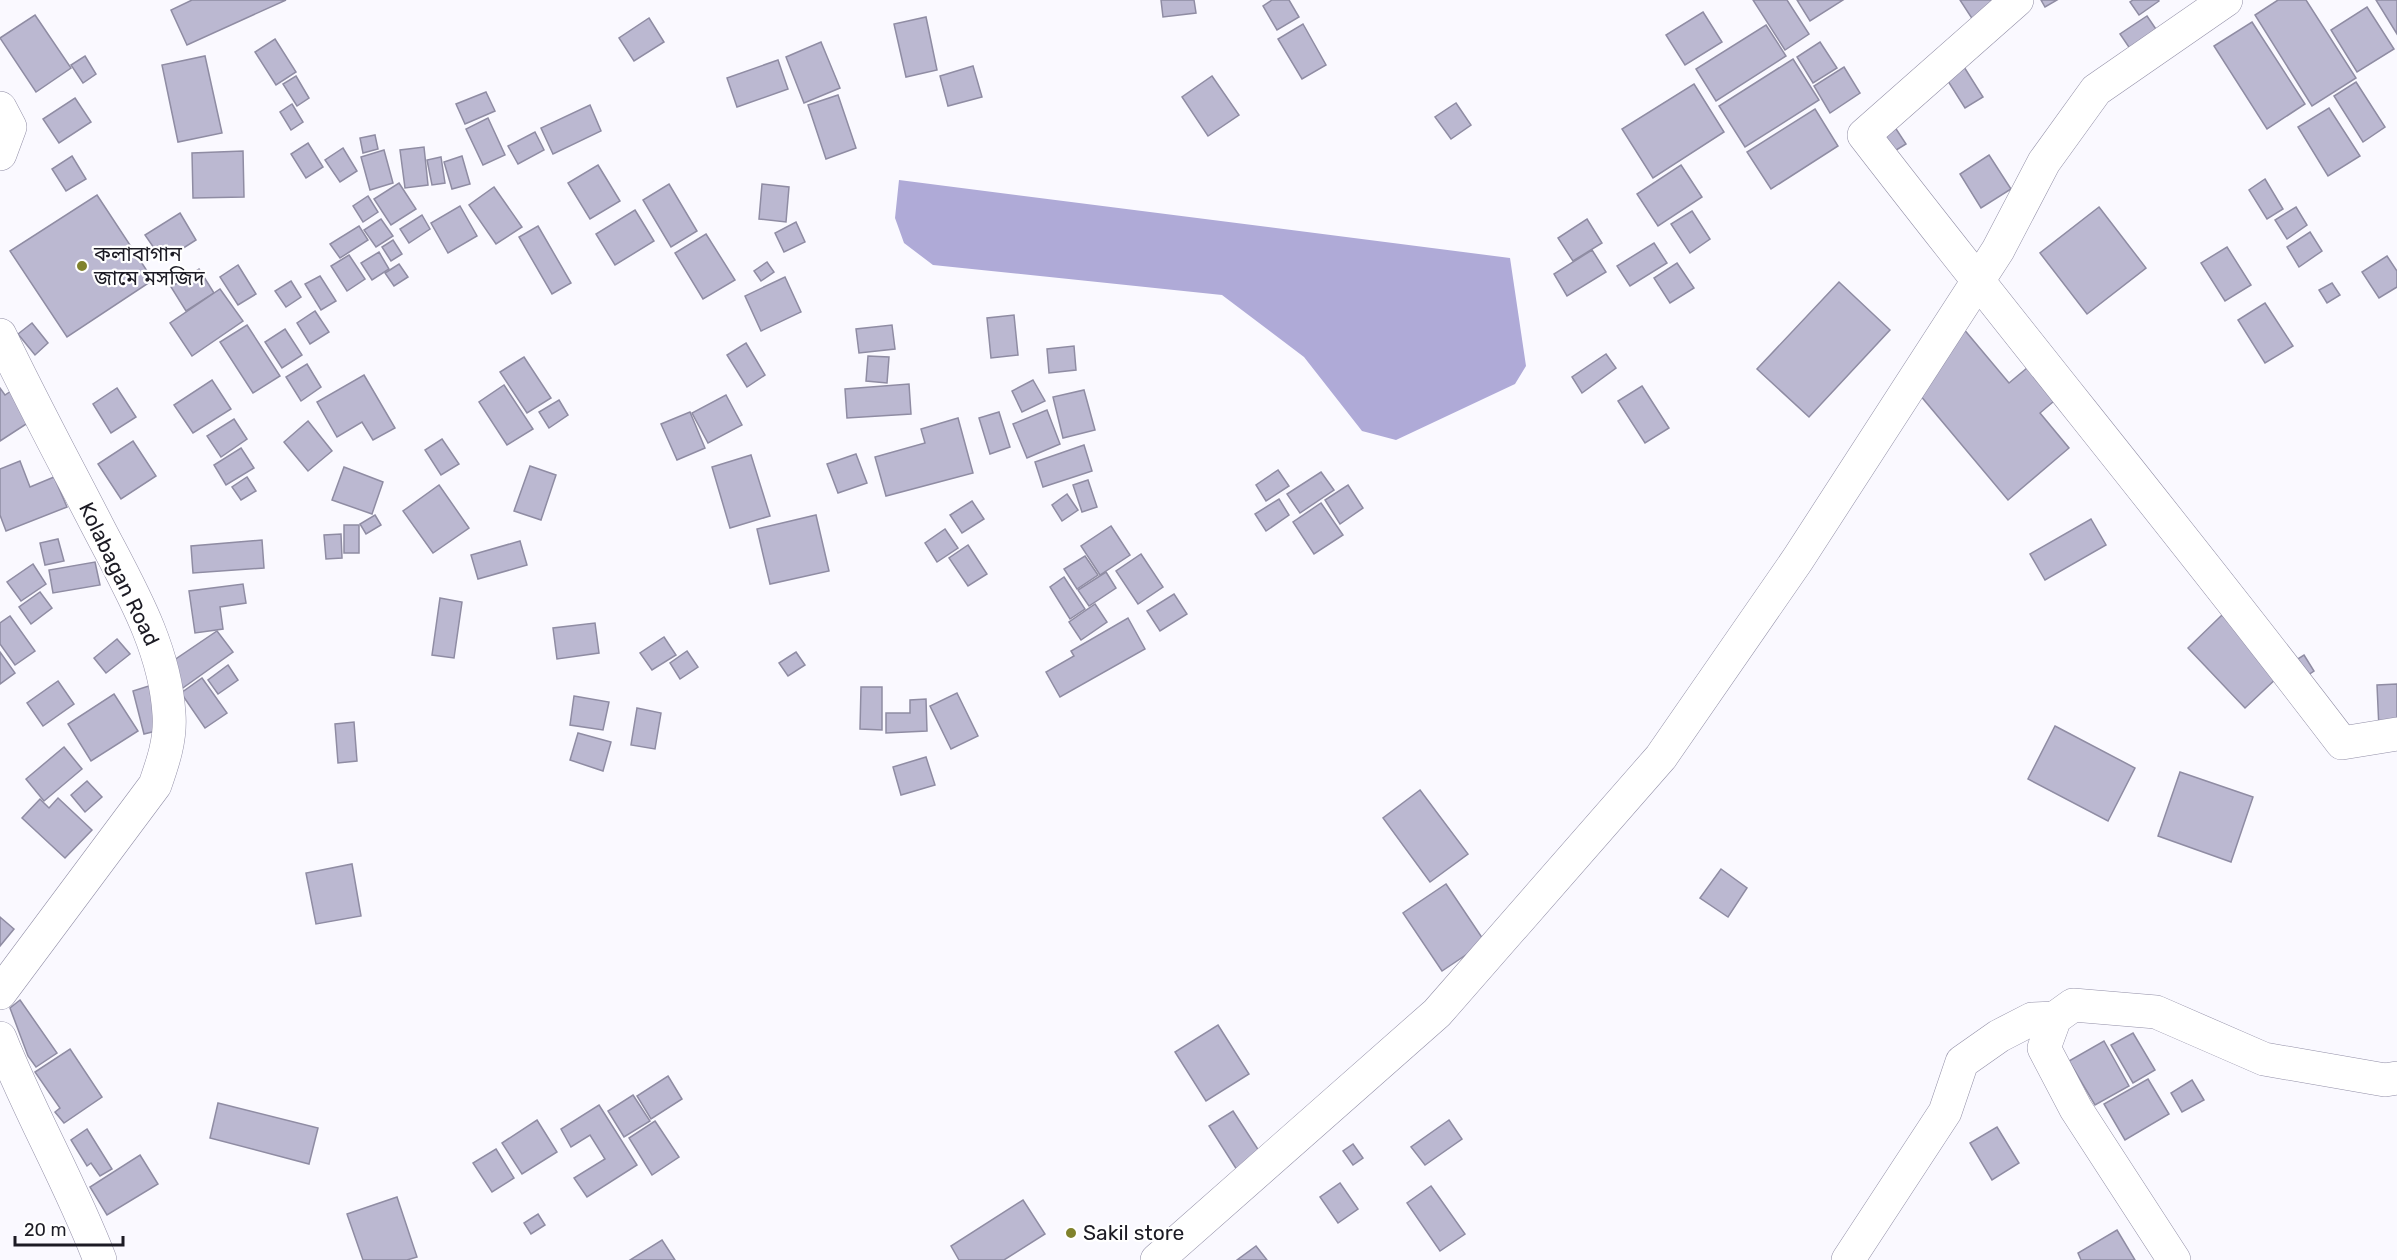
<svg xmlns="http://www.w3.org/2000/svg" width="2397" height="1260" font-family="Rubik,'Noto Sans Bengali',sans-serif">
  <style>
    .water { fill: #afaad7 }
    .building { fill: #bbb8d1; stroke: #8f8ca3; stroke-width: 1.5 }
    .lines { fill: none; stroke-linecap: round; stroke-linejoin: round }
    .minor-casing { stroke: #928fa7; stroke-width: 34 }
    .minor { stroke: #fff; stroke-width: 33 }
    .poi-dot { fill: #80822c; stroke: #fff; stroke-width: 2 }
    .labels { text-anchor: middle; stroke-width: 4.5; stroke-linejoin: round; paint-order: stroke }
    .poi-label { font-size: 21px; fill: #1c1b24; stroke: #fff; text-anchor: start }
    .street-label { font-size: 21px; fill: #1c1b24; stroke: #fff }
  </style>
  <rect width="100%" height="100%" fill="#faf9ff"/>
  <polygon class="water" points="899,180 1510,258 1526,366 1515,384 1396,440 1362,431 1304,357 1222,295 933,265 904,243 895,218"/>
  <g class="building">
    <polygon points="192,0 286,0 187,45 171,10"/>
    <polygon points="1161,0 1194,0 1196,13 1163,17"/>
    <polygon points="1272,0 1289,0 1299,17 1277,30 1263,6"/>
    <polygon points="1753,0 1787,0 1809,34 1785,50"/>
    <polygon points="1797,0 1843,0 1810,21"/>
    <polygon points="1960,0 2005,0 1973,20"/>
    <polygon points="2041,0 2057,0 2045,7"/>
    <polygon points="2133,0 2158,0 2159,1 2139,15 2130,2"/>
    <polygon points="2278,0 2306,0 2356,78 2312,106 2255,15"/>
    <polygon points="2376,0 2397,0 2397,34"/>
    <polygon points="2367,7 2394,49 2357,72 2331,30"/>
    <polygon points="1703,12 1722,42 1685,65 1666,35"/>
    <polygon points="35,15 71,68 36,92 0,38"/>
    <polygon points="2147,16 2162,38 2135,56 2120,34"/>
    <polygon points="926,17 937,70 906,77 894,24"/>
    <polygon points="649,18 664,42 634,61 619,38"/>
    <polygon points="2252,22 2305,104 2267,129 2214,46"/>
    <polygon points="1303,24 1326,65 1302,79 1278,39"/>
    <polygon points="1766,25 1786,56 1716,101 1696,69"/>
    <polygon points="275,39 296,72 276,85 255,52"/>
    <polygon points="821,42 840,88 804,103 786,57"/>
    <polygon points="1820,42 1837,68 1813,83 1797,57"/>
    <polygon points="85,56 96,74 83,83 71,65"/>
    <polygon points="205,56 222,133 178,142 162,65"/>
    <polygon points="1793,59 1819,100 1745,147 1719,106"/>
    <polygon points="1959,59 1983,97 1965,108 1941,70"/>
    <polygon points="778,60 788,89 737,107 727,78"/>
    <polygon points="973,66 982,97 948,106 940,76"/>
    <polygon points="1844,67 1860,93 1830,113 1814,86"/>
    <polygon points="296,76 309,98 297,106 283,84"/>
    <polygon points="1212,76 1239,115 1208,136 1182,97"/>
    <polygon points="2356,82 2385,127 2363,142 2334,96"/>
    <polygon points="1694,84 1724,132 1653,178 1622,129"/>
    <polygon points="486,92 495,111 465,124 456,104"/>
    <polygon points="838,95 856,148 826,159 808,105"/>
    <polygon points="75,98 91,122 59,143 43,119"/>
    <polygon points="1456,103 1471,125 1451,139 1435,117"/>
    <polygon points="292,104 303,122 291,130 280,112"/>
    <polygon points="590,105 601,131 553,154 541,128"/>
    <polygon points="1881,106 1906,144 1885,157"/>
    <polygon points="2329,108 2360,156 2328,176 2298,127"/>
    <polygon points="1815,109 1838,146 1771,189 1747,152"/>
    <polygon points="488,118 505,155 483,165 466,129"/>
    <polygon points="535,132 544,150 518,164 508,146"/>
    <polygon points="375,135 378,149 363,153 360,138"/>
    <polygon points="308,143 323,167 306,178 291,154"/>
    <polygon points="424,147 428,185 405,188 400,150"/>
    <polygon points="343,148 357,171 340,182 325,160"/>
    <polygon points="384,150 393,183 370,190 361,157"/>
    <polygon points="243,151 244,197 193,198 192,153"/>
    <polygon points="1989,155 2011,189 1981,208 1960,174"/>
    <polygon points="72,156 86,179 66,191 52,169"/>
    <polygon points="462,156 470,184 452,189 444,162"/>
    <polygon points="441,157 445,183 432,185 427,160"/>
    <polygon points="598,165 620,201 590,219 568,183"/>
    <polygon points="1681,165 1702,197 1658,226 1637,194"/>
    <polygon points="2265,179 2283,209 2267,219 2249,190"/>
    <polygon points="399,183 416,209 391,225 374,199"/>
    <polygon points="669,184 697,231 671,247 643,200"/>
    <polygon points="762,184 789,187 786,222 759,219"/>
    <polygon points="494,187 522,227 496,244 469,205"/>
    <polygon points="97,195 153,280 67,337 10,251"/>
    <polygon points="368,196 378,212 363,222 353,206"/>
    <polygon points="460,206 477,236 448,253 431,223"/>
    <polygon points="2099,207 2146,268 2087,314 2040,253"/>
    <polygon points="2296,207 2307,225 2287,239 2275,220"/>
    <polygon points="635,210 654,241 615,265 596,234"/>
    <polygon points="1692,211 1710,239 1690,253 1671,224"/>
    <polygon points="180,213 196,240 163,261 145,235"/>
    <polygon points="422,215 430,229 409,243 400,229"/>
    <polygon points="381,219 393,236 376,247 364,230"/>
    <polygon points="1587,219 1602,243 1573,261 1558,238"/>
    <polygon points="796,222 805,242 784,252 775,233"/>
    <polygon points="359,226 368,240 340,258 330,244"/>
    <polygon points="538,226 571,283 552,294 519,237"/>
    <polygon points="2310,232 2322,251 2299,267 2287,247"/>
    <polygon points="706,234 735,280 703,299 675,253"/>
    <polygon points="393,240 402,254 391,261 382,247"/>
    <polygon points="1654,243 1667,263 1630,286 1617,266"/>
    <polygon points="2227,247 2251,285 2225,301 2201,263"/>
    <polygon points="1592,250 1606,272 1567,296 1554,274"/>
    <polygon points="379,252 389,269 372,280 361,263"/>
    <polygon points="349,255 365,279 347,291 331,266"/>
    <polygon points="2387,256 2397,271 2397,287 2379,298 2362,272"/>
    <polygon points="767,262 774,272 761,281 754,271"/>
    <polygon points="1677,263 1694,288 1670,303 1654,278"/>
    <polygon points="399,264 408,277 394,286 385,273"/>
    <polygon points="238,265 256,294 238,305 220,277"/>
    <polygon points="199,269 214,293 186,311 171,287"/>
    <polygon points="320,276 336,301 321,310 305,284"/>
    <polygon points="785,277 801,312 761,331 745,296"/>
    <polygon points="291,281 301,297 286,307 275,291"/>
    <polygon points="1839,282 1890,330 1809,417 1757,369"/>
    <polygon points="2332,283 2340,295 2327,303 2319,290"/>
    <polygon points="220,289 243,321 192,356 170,323"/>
    <polygon points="2265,303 2293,346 2265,363 2238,320"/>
    <polygon points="315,311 329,332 310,344 297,323"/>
    <polygon points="1014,315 1018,355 991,358 987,318"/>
    <polygon points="32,323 48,343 35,355 18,334"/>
    <polygon points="247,325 280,376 253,393 220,342"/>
    <polygon points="892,325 895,349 859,353 856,329"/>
    <polygon points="1962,327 2009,383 2033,363 2060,396 2040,413 2069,448 2008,500 1904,376"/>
    <polygon points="285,329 302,355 282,368 265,342"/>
    <polygon points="746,343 765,375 747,387 727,355"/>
    <polygon points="1074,346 1076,370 1049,373 1047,349"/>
    <polygon points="1606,354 1616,368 1582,393 1572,377"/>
    <polygon points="868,356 889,357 887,383 866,381"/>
    <polygon points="524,357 551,398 527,413 500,372"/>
    <polygon points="307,364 321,387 301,401 286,377"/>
    <polygon points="364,375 395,428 373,440 362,422 337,437 317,402"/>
    <polygon points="212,380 231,409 193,433 174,405"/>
    <polygon points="1033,380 1045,401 1022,412 1012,391"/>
    <polygon points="909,384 911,414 847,418 845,389"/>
    <polygon points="504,385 533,429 507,445 479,402"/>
    <polygon points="1642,386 1669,428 1645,443 1618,401"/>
    <polygon points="17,387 37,417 0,441 0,388 5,395"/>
    <polygon points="117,388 136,417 111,433 93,404"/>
    <polygon points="1084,390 1095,430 1063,438 1053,397"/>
    <polygon points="726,395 742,425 708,443 692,413"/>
    <polygon points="559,400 568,415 549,428 539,412"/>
    <polygon points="1047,410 1060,444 1027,458 1013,424"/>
    <polygon points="690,412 705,448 677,460 661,424"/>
    <polygon points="999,412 1010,447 990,454 979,418"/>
    <polygon points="958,418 973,473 886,496 875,457 925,443 921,429"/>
    <polygon points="234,419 247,439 221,457 207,436"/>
    <polygon points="308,421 332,451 308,471 284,442"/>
    <polygon points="442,439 459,464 441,475 425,450"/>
    <polygon points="133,441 156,476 121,499 98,464"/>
    <polygon points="1084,445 1092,471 1043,487 1035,462"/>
    <polygon points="241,448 254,468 226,485 214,465"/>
    <polygon points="856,454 867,483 838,493 827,464"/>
    <polygon points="751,455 770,516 730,528 712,467"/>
    <polygon points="20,461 30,487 54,477 67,507 6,531 0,515 0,469"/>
    <polygon points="530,466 556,475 541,520 514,511"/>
    <polygon points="344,467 383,482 372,514 332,500"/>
    <polygon points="1278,470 1289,486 1266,501 1256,485"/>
    <polygon points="1321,472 1334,490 1300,513 1287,494"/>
    <polygon points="247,477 256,491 241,500 232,487"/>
    <polygon points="1088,480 1097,507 1082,512 1073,485"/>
    <polygon points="439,485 469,528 433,553 403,511"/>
    <polygon points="1348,485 1363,508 1340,524 1325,500"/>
    <polygon points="1067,494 1078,510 1062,521 1052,505"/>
    <polygon points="1279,499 1289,515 1266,531 1255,514"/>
    <polygon points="972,501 984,519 962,533 950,515"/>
    <polygon points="1321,503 1343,535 1314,554 1293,522"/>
    <polygon points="375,515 381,525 366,534 360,524"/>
    <polygon points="816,515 829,571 770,584 757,529"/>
    <polygon points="2091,519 2106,545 2045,580 2030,554"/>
    <rect x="344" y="525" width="15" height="28"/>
    <polygon points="1111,526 1130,555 1100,575 1081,546"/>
    <polygon points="945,529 958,548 937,562 925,543"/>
    <polygon points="341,534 342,558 326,559 324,535"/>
    <polygon points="58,539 64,561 45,565 40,543"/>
    <polygon points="262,540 264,568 193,573 191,546"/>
    <polygon points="520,541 527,565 478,579 471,555"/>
    <polygon points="968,545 987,574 968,586 949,558"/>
    <polygon points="1141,554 1163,587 1138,604 1116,571"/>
    <polygon points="1085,556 1098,575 1077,589 1064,569"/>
    <polygon points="95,562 100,585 53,593 49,570"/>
    <polygon points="33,564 46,584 21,601 7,582"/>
    <polygon points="1106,572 1116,588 1089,606 1078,590"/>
    <polygon points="1064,577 1085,609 1070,619 1050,587"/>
    <polygon points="243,584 246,603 220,607 223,629 195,633 189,591"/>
    <polygon points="40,592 52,608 31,624 19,607"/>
    <polygon points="1174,594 1187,614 1160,631 1147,611"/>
    <polygon points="440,598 462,602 454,658 432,655"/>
    <polygon points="1095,604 1107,622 1081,640 1069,622"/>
    <polygon points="2222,615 2280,675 2245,708 2188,648"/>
    <polygon points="10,616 35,651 15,665 0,644 0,623"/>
    <polygon points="1128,618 1145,649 1060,697 1046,672 1074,656 1071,651"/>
    <polygon points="595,623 599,653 557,659 553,628"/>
    <polygon points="217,631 233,652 180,690 164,667"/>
    <polygon points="664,637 676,655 652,670 640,653"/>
    <polygon points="117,639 130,654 106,673 94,658"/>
    <polygon points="687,651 698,667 680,679 670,663"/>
    <polygon points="0,652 15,673 0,684"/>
    <polygon points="796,652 805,665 788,676 779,663"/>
    <polygon points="2304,655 2314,671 2293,685 2282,669"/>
    <polygon points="228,665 238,680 218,694 208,680"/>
    <polygon points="202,678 227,713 205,728 181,693"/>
    <polygon points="58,681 74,704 43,726 27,703"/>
    <polygon points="2397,684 2397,727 2379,729 2377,685"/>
    <polygon points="152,685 164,729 144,734 133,691"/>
    <polygon points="861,687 882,687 882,730 860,729"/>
    <polygon points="957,693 978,736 951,749 930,706"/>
    <polygon points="114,694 138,731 91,761 68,724"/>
    <polygon points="574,696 609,702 603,730 570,725"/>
    <polygon points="926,699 927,731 886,733 886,713 910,713 910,700"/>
    <polygon points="637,708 661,713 655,749 631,745"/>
    <polygon points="354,722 357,761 338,763 335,724"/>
    <polygon points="2055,726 2135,768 2108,821 2028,779"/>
    <polygon points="578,733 611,742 603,771 570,760"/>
    <polygon points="64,747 82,769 44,801 26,779"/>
    <polygon points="926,757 935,785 901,795 893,767"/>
    <polygon points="2180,772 2253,797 2231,862 2158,836"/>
    <polygon points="87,781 102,797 85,812 71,795"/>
    <polygon points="1420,790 1468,854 1430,882 1383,818"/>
    <polygon points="58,798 92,830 65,858 22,818 40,799 49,808"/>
    <polygon points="352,864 361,916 316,924 306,873"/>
    <polygon points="1721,869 1747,888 1728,917 1700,898"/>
    <polygon points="1446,884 1485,942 1442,971 1403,913"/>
    <polygon points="0,917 14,929 0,946"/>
    <polygon points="20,1000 57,1053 36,1067 28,1056 10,1008"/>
    <polygon points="1218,1025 1249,1074 1206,1101 1175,1052"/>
    <polygon points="2133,1033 2155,1070 2133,1083 2111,1045"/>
    <polygon points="2104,1041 2129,1086 2095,1105 2069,1061"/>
    <polygon points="70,1049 102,1097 64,1123 55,1112 60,1108 35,1072"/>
    <polygon points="668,1076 682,1099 651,1119 637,1096"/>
    <polygon points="2148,1079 2169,1114 2125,1140 2104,1104"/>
    <polygon points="2192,1080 2204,1100 2182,1112 2171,1093"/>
    <polygon points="633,1095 650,1121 624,1137 608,1111"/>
    <polygon points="218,1103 318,1128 309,1164 210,1138"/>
    <polygon points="599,1105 637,1165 587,1197 574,1178 605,1159 590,1135 571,1147 561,1129"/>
    <polygon points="1233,1111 1261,1154 1237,1170 1209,1126"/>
    <polygon points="537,1120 557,1152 522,1174 502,1143"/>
    <polygon points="1449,1120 1462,1139 1425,1165 1411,1147"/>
    <polygon points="655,1121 679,1157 652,1175 629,1138"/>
    <polygon points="1997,1127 2019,1163 1992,1180 1970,1143"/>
    <polygon points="87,1129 112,1169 100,1176 91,1163 87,1166 71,1140"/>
    <polygon points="1353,1144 1363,1158 1353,1165 1343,1151"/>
    <polygon points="496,1149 514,1178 492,1192 473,1163"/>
    <polygon points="140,1155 158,1184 107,1215 90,1187"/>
    <polygon points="1340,1183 1358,1209 1338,1223 1320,1197"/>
    <polygon points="1431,1186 1465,1234 1440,1251 1407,1203"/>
    <polygon points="397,1197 417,1257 407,1260 363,1260 347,1214"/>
    <polygon points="1023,1200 1045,1234 1004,1260 959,1260 951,1246"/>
    <polygon points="538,1214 545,1225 531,1234 524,1223"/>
    <polygon points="2117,1230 2135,1260 2081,1260 2078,1253"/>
    <polygon points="662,1240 675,1260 630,1260"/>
    <polygon points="1256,1246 1267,1260 1237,1260"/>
  </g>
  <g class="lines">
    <g class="minor-casing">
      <g id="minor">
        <path d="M2017,0L1864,135C2022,340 2186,538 2342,743L2397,734"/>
        <polyline points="0,108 10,127 0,154"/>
        <path d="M0,335C31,400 65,463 98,527C128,585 165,646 169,714C171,739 163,762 155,785L0,993"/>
        <path d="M0,1038C30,1114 71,1184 100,1260"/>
        <polyline points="1157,1260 1437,1013 1661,757 1798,559 1998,250 2044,162 2096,90 2226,0"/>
        <polyline points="1848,1260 1945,1112 1962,1062 1999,1036 2032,1019 2055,1018"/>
        <polyline points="2174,1260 2076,1109 2044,1048 2055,1018 2073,1005 2156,1012 2264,1059 2385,1080 2397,1078"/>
      </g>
    </g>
    <use href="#minor" class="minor"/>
  </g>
  <g class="poi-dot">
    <circle cx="82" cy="266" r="6"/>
    <circle cx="1071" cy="1233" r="6"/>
  </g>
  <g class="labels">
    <g class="poi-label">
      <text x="94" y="261">কলাবাগান<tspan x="94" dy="24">জামে মসজিদ</tspan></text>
      <text x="1083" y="1240">Sakil store</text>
    </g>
    <g class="street-label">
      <text transform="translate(119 574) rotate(64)" y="7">Kolabagan Road</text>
    </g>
  </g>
  <path d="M15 1236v9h108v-9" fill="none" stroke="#1c1b24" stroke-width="3"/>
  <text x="24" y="1236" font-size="18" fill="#1c1b24" stroke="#ffffff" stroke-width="4.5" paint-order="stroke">20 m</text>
</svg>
